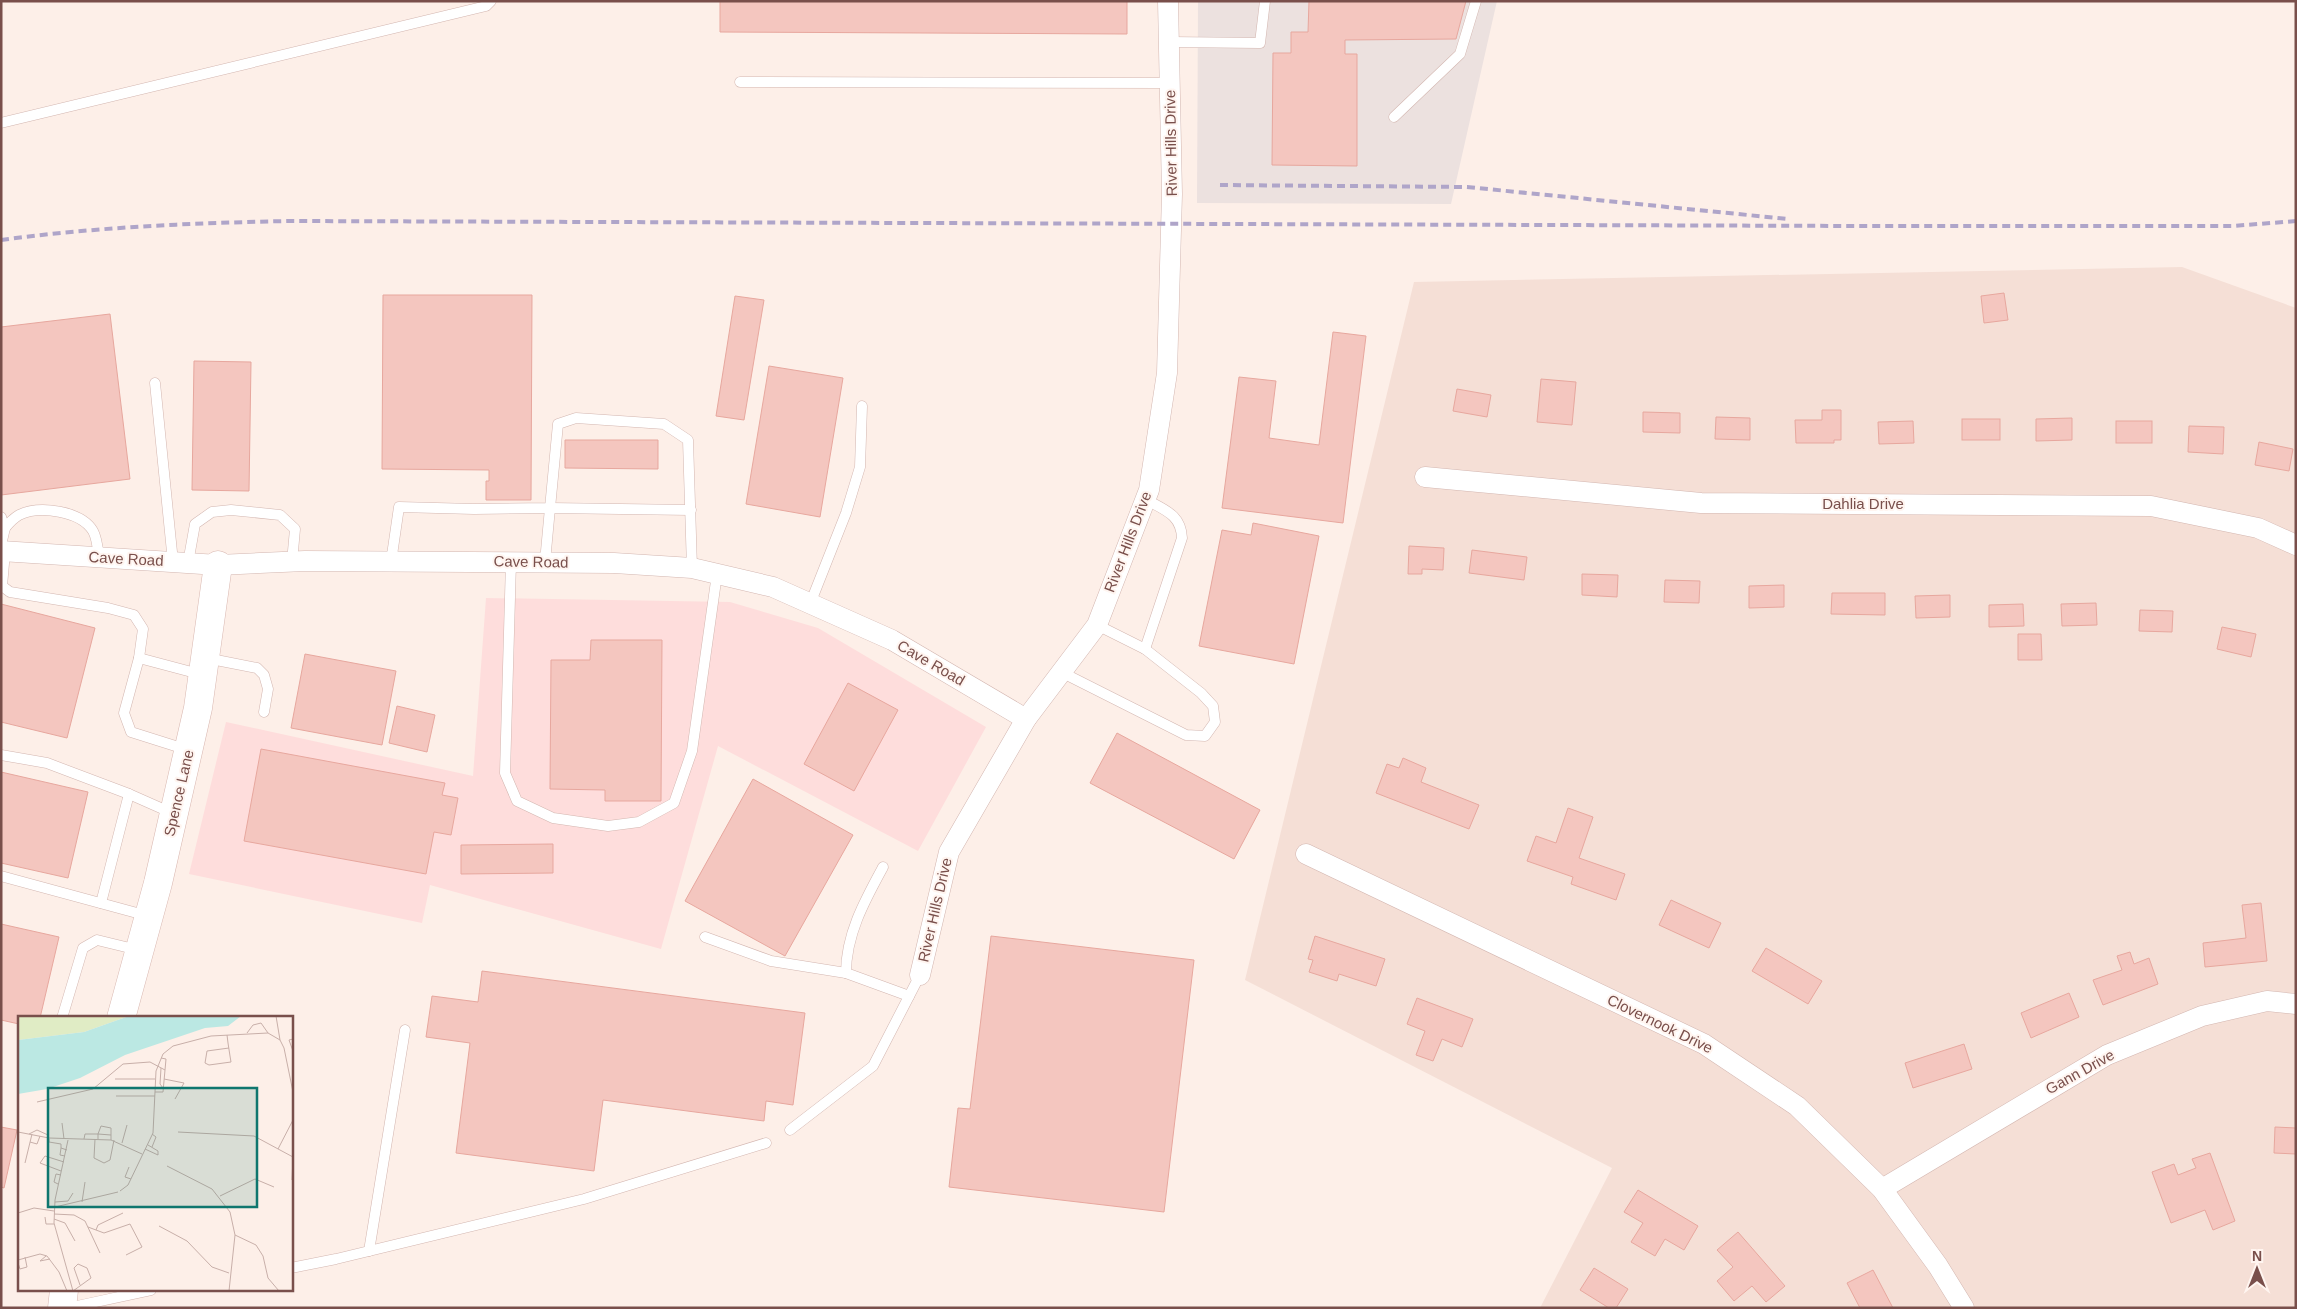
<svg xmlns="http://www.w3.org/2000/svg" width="2297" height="1309" font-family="Helvetica,sans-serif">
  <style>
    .residential { fill: #f5dfd6 }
    .commercial { fill: #fedddc }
    .industrial { fill: #ece1df }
    .building { fill: #f4c6bf; stroke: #e7a79e }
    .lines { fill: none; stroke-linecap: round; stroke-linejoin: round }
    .lane-casing { stroke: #d3b6b0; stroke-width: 11 }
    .street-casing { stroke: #d3b6b0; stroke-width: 21 }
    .secondary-casing { stroke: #d8b6af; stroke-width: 29 }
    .lane { stroke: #fff; stroke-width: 10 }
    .street { stroke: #fff; stroke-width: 20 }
    .secondary { stroke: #fff; stroke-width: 28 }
    .rail { stroke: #afa5c9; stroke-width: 4; stroke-dasharray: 8 5; stroke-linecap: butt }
    .labels { text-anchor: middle; stroke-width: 4; stroke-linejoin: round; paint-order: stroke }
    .street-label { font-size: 15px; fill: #794f4b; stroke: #fff5f0 }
    .inset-road { fill: none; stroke: #c8afa9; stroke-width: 1 }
    .view { fill: #0f766e; fill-opacity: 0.15; stroke: #0f766e; stroke-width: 2.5 }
    .inset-edge { fill: none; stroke: #794f4b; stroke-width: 2.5 }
  </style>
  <rect width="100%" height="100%" fill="#fdefe8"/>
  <polygon class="residential" points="2182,267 2296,308 2296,1308 1540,1308 1612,1168 1245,980 1414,282"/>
  <polygon class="commercial" points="486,598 730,602 818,628 986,727 918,851 718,746 661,949 430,885 422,923 189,874 226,722 473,776"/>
  <polygon class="industrial" points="1198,1 1497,1 1451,204 1197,203"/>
  <g class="building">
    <polygon points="720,1 1127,1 1127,34 720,32"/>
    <polygon points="1309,1 1466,1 1456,39 1345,40 1345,54 1357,54 1357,166 1272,165 1273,53 1291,53 1291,32 1308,32"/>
    <polygon points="2004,293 2008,320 1984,323 1981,296"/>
    <polygon points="383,295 532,295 531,500 486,500 486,481 489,481 489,470 382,469"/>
    <polygon points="735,296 764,300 744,420 716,416"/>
    <polygon points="110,314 130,479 1,495 1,327"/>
    <polygon points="1333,332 1366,336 1343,523 1222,508 1239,377 1276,381 1269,438 1319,445"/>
    <polygon points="194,361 251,362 249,491 192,490"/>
    <polygon points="769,366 843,378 820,517 746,504"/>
    <polygon points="1541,379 1576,382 1572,425 1537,422"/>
    <polygon points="1457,389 1491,395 1487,417 1453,411"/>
    <polygon points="1822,410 1841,410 1841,440 1834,440 1834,443 1796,443 1795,420 1822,420"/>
    <polygon points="1643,412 1680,413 1680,433 1643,432"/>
    <polygon points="1716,417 1750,418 1750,440 1715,439"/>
    <polygon points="2072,418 2072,440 2036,441 2036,419"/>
    <rect x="1962" y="419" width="38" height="21"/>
    <polygon points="1913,421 1914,443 1879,444 1878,422"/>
    <rect x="2116" y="421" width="36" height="22"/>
    <polygon points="2189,426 2224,427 2223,454 2188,452"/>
    <polygon points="565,440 658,440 658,469 565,468"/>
    <polygon points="2259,442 2293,449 2289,471 2255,465"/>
    <polygon points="1253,523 1319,536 1294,664 1199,646 1222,530 1251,535"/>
    <polygon points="1409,546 1444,548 1443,570 1422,569 1422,574 1408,574"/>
    <polygon points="1472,550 1527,557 1524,580 1469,573"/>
    <polygon points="1582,574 1618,575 1617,597 1582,595"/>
    <polygon points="1665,580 1700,581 1699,603 1664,602"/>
    <polygon points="1784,585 1784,607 1749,608 1749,586"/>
    <polygon points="1832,593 1885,593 1885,615 1831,614"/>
    <polygon points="1950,595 1950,617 1916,618 1915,596"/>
    <polygon points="2096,603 2097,625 2062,626 2061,604"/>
    <polygon points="1,604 95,628 67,738 1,722"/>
    <polygon points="2023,604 2024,626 1989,627 1989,605"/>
    <polygon points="2140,610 2173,611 2172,632 2139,631"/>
    <polygon points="2222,627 2256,634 2251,657 2217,649"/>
    <polygon points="2018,634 2041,634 2042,660 2018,660"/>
    <polygon points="591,640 662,640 661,801 605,801 605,790 550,789 551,660 590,660"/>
    <polygon points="305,654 396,671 382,745 291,728"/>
    <polygon points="848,683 898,710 854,791 804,764"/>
    <polygon points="397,706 435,715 427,752 389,743"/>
    <polygon points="1117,733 1260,810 1234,859 1090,783"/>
    <polygon points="261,749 445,783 442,795 458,798 451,835 434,832 426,874 244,841"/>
    <polygon points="1403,758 1426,768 1421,782 1479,805 1469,829 1376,793 1387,764 1399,768"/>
    <polygon points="1,772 88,792 68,878 1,863"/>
    <polygon points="753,779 853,835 785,956 685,901"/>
    <polygon points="1568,808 1593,817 1579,858 1625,874 1616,900 1571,884 1573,877 1527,861 1536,836 1556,843"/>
    <polygon points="553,844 553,873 461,874 461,845"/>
    <polygon points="1671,900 1721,923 1709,948 1659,925"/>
    <polygon points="2261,903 2267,961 2205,967 2203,943 2246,938 2242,905"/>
    <polygon points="1,924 59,937 40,1018 19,1018 19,1024 1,1020"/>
    <polygon points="991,936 1194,960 1164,1212 949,1187 958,1108 970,1109"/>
    <polygon points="1315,936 1385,959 1376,986 1339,974 1337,981 1309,972 1313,960 1308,959"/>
    <polygon points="1766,948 1822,981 1808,1004 1752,971"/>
    <polygon points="2130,952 2134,964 2149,958 2158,984 2103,1005 2093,980 2122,970 2117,956"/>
    <polygon points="482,971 805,1013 793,1105 766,1101 764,1121 603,1100 594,1171 456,1153 470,1043 426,1037 432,996 478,1002"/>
    <polygon points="2069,993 2079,1017 2031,1038 2021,1013"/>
    <polygon points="1417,998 1473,1019 1462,1047 1442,1039 1433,1061 1416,1055 1425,1031 1407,1024"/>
    <polygon points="1964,1044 1972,1069 1913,1088 1905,1063"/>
    <polygon points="1,1127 17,1130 4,1188 1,1187"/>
    <polygon points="2275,1127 2296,1128 2296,1154 2274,1153"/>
    <polygon points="2210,1153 2235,1221 2213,1230 2205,1210 2171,1223 2152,1172 2174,1164 2178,1175 2196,1168 2192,1159"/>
    <polygon points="1638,1190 1698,1226 1684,1250 1665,1239 1655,1256 1631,1242 1643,1223 1624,1212"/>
    <polygon points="1738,1232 1785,1286 1766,1302 1752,1286 1734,1301 1717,1281 1733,1267 1717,1250"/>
    <polygon points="1594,1268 1628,1289 1616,1308 1609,1308 1580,1290"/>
    <polygon points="1873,1270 1893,1308 1860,1308 1847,1283"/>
  </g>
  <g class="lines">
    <g class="lane-casing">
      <g id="lane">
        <polyline points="1170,42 1260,43 1265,1"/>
        <polyline points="740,82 1170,83"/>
        <polyline points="1394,117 1460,54 1476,1"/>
        <polyline points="1,123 486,6 491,1"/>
        <polyline points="155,383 173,562"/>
        <polyline points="1,517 5,528 1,545"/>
        <path d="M5,528C9,523 14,518 19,515C40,505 81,511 93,531C97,538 98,549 99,558"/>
        <polyline points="5,552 2,586 10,592 108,608 134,615 143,629 139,658"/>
        <polyline points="391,562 399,507 474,509 550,508 558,424 576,418 664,424 688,440 692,568"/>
        <polyline points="511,562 505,773 517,801 553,818 608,826 639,822 674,803 692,751 717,574"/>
        <polyline points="545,562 550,508 691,510"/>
        <polyline points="188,563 195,524 212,512 231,510 280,515 295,529 292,562"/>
        <polyline points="810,604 846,513 860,467 862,406"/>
        <path d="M1145,649L1182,538C1181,514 1164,510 1145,499"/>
        <polyline points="206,658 257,668 264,675 268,689 264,712"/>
        <polyline points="1061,672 1186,735 1205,736 1215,722 1213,706 1201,693 1145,649 1097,625"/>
        <polyline points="188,750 131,732 124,713 139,658 203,675"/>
        <polyline points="1,755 47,763 129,794 172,813"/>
        <path d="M883,867C865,900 846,934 846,973L909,996"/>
        <polyline points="1,876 148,916"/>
        <polyline points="101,903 129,794"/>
        <polyline points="705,937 771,961 846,973"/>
        <polyline points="62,1018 83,948 97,940 138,950"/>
        <polyline points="790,1130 873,1066 920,975"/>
        <polyline points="369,1251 405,1030"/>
        <polyline points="291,1268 336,1259 584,1199 766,1143"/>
        <polyline points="68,1308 151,1290"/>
      </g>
    </g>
    <g class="street-casing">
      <g id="street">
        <polyline points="1425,477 1701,503 2151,506 2258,528 2296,545"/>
        <polyline points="1,551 218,565 305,561 470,562 614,563 692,568 773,587 892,640 1026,719"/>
        <polyline points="1306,854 1704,1044 1797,1106 1882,1189 1938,1266 1964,1308"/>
        <polyline points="920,975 949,852 1026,719 1097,625 1149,490 1167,373 1172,194 1168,1"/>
        <polyline points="1882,1189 2107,1055 2202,1016 2267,1001 2296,1004"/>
      </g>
    </g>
    <g class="secondary-casing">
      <g id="secondary">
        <polyline points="121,1018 158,883 198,708 218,565"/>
        <polyline points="62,1308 64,1290"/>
      </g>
    </g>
    <use href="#lane" class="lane"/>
    <use href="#street" class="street"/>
    <use href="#secondary" class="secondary"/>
    <g class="rail">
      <polyline points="1220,185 1467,187 1788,219"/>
      <path d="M1,240C97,227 192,223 288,221L1863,226H2233L2296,221"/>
    </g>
  </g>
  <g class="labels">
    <g class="street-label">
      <text transform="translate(1171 143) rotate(-91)" y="5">River Hills Drive</text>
      <text x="1863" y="509">Dahlia Drive</text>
      <text transform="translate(1128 542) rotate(-69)" y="5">River Hills Drive</text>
      <text transform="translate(126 559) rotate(3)" y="5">Cave Road</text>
      <text transform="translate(531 562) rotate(1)" y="5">Cave Road</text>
      <text transform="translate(931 663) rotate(30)" y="5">Cave Road</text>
      <text transform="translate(179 793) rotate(-77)" y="5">Spence Lane</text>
      <text transform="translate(935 910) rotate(-77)" y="5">River Hills Drive</text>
      <text transform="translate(1660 1024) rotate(26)" y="5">Clovernook Drive</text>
      <text transform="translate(2080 1072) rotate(-29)" y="5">Gann Drive</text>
    </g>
  </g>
  <g transform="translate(18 1016)">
    <rect width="275" height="275" fill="#fdefe8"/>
    <path d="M0,0H111L66,16L0,24Z" fill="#e0ecc5"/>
    <path d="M111,0H223L210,10L187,12L107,39L62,62L29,73L0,78V24L66,16Z" fill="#bbe8e3"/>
    <path class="inset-road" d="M258,0L262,24M229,17L235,9L243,7L250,17M209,19L210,27L212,40L213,46L191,49L187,47L189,35L211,32M275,23L271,24L275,35M143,52L142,68L145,72M97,63H137M146,63L166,67L157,83M137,76H145L148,43L143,42M98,80H137M19,86L75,73L105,48L132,46L147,54M44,107L46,123M0,116L31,122L93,124L124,138M160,116L236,120L275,141M11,118L19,114L30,119V122M31,123V126L43,128V132M66,123L67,118H80L83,110L93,112V124M77,123L76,142L86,147L92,144L96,124M80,123V118L93,119M50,124L37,184L36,207L55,275M12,126L19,128L22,120M104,127L109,109M134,131L138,121L134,118M127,133L140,139V135L130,129M260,133L275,104M47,140L42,139L43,132L49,134M7,147L14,118M149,150L194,173L212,196L217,219L211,275M111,151L107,161L113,163M43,155L22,147L27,140L46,146M274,164L275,141M40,168L36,166L38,158L43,159M102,175L110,169L135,117L138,55L145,38L155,30L193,20L250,17L262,24L266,32L275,76M202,180L237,163L256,171M37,186L50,185L55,177M64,186L67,166M37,191L100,176M0,197L16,192L36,195M36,198L56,199L67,205L82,237M27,201L28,208H36M36,203L47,207L57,225M141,210L169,225L194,251L211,257M70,211L86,217L112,208L124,231L108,239M78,214L80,209L105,197M217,219L238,229L245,240L250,262L261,275M28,240L22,245L32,243M0,244L22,238L29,240L41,256L49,275M0,247L2,253L9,251L7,241M55,275L73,262L69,252L60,248L56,252L62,269"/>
    <path class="view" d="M30,72H239V191H30Z"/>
    <rect width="275" height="275" class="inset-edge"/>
  </g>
  <rect width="2297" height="1309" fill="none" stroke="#794f4b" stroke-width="5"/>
  <g transform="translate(2257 1269)" stroke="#fff5f0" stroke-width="4" paint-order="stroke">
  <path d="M0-4L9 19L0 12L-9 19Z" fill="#794f4b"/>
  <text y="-8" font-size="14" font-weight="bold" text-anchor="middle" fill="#794f4b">N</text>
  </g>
</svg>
